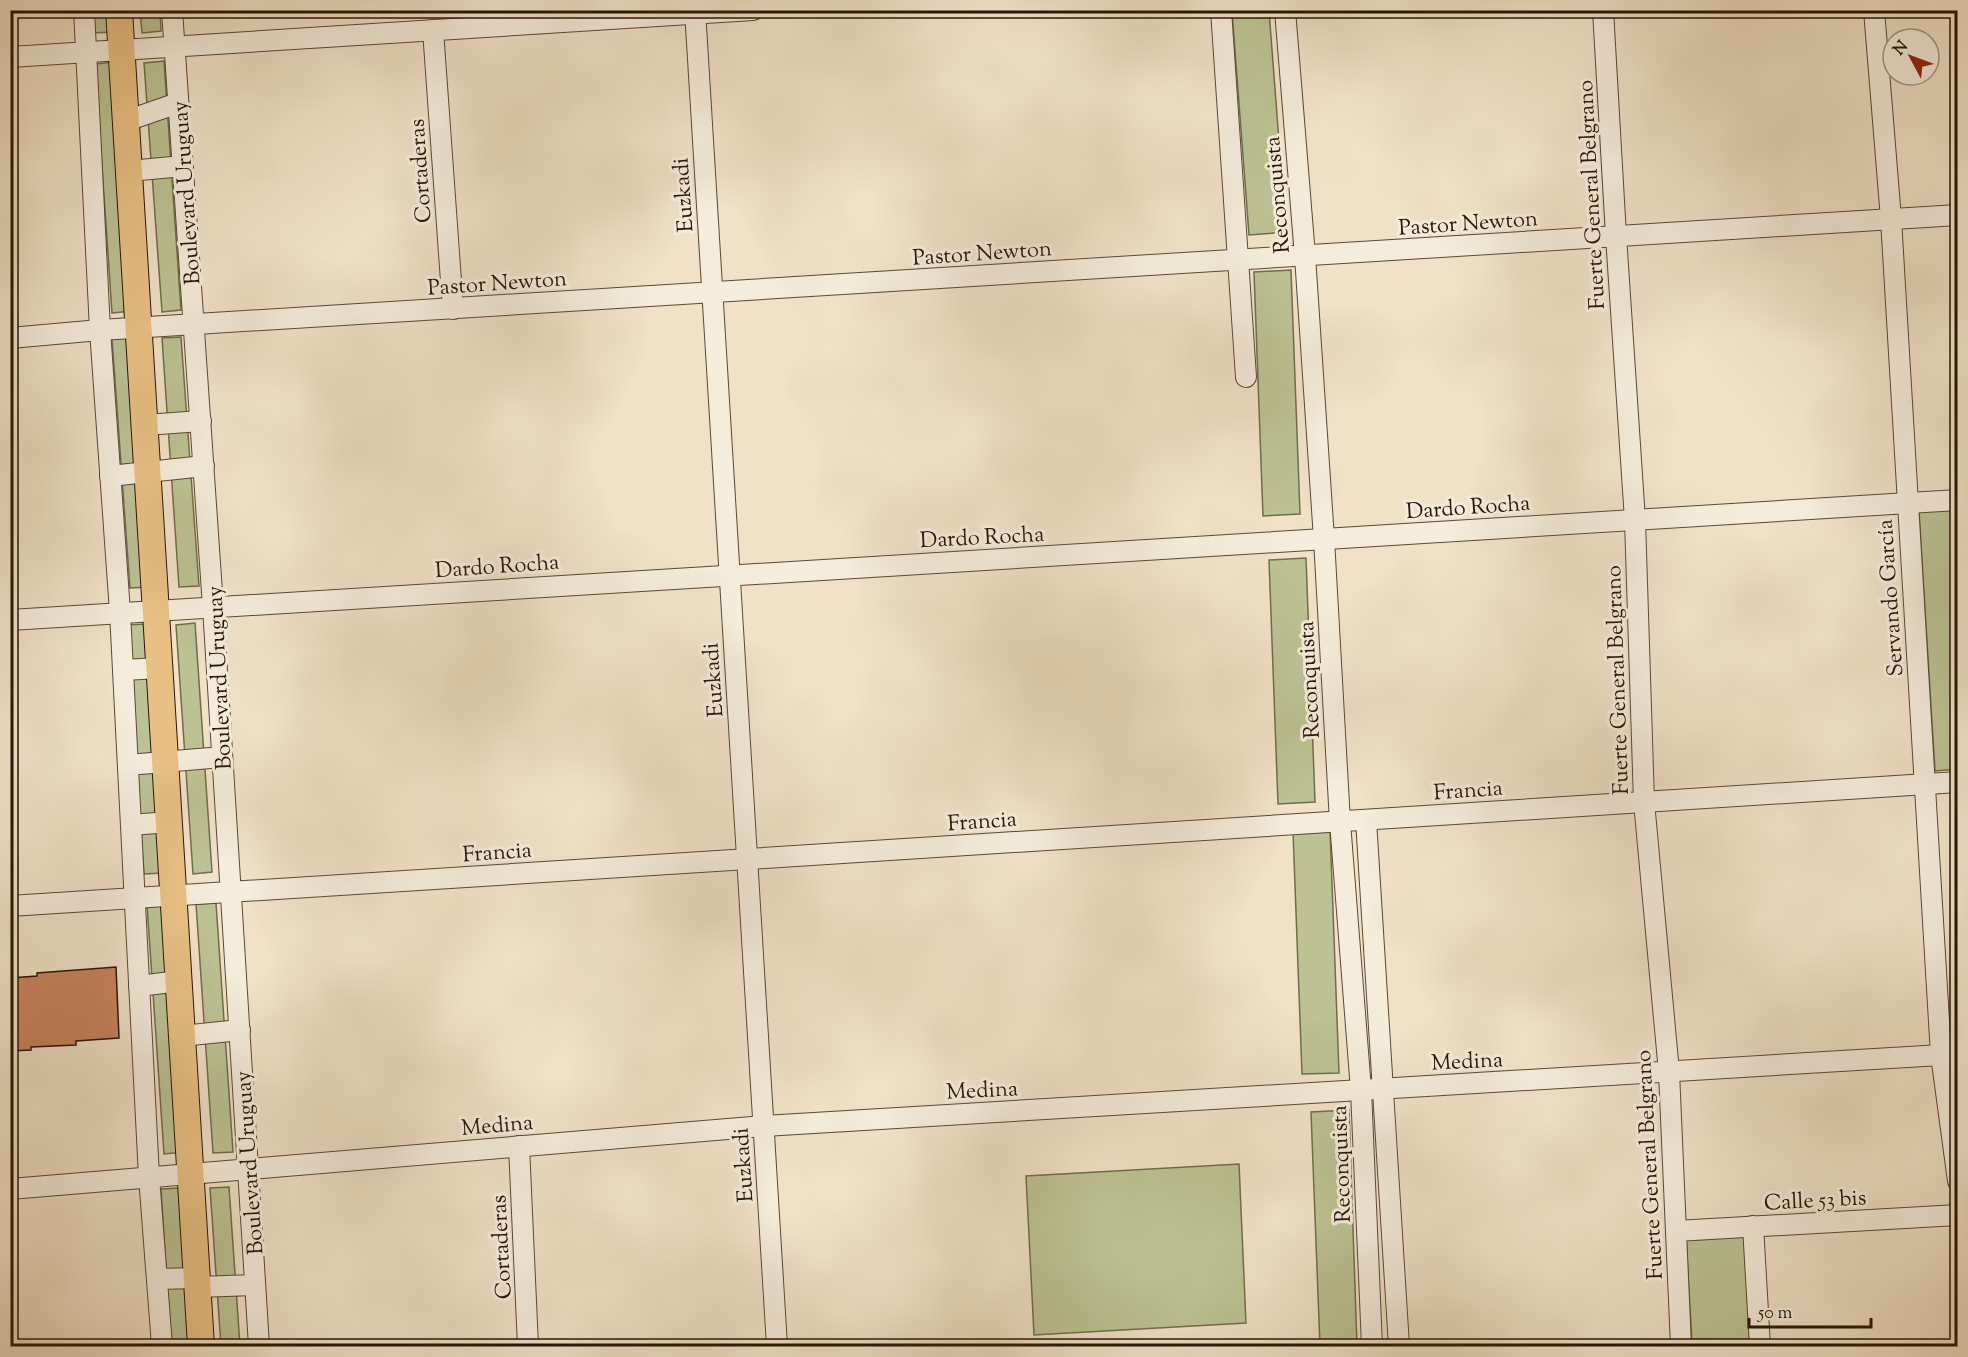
<svg xmlns="http://www.w3.org/2000/svg" width="1968" height="1357" font-family="'Sorts Mill Goudy',serif">
  <style>
    .green { fill: #bcc294; stroke: #726b4d; stroke-width: 1.5 }
    .building { fill: #c7835e; stroke: #291406; stroke-width: 1.5 }
    .lines { fill: none; stroke-linecap: round; stroke-linejoin: round }
    .minor-casing { stroke: #5b4736; stroke-width: 22 }
    .major-casing { stroke: #291406; stroke-width: 28 }
    .minor { stroke: #f5ecdb; stroke-width: 20 }
    .major { stroke: #e8c084; stroke-width: 26 }
    .labels { text-anchor: middle; stroke-width: 6; stroke-linejoin: round; paint-order: stroke }
    .street-label { font-size: 22px; fill: #291406; stroke: #f5ecdb }
  </style>
  <rect width="100%" height="100%" fill="#f0e1c7"/>
  <filter id="stains"><feTurbulence type="fractalNoise" baseFrequency=".00333" numOctaves="4"/><feColorMatrix values="0 0 0 0 .2 0 0 0 0 .09 0 0 0 0 .02 0 0 0 .5 -.17"/></filter>
  <radialGradient id="worn" r=".72"><stop offset=".6" stop-color="#630" stop-opacity="0"/><stop offset="1" stop-color="#630" stop-opacity=".3"/></radialGradient>
  <g class="green">
    <polygon points="91,11 110,11 112,32 92,33"/>
    <polygon points="140,11 160,11 161,31 142,33"/>
    <polygon points="1232,11 1269,11 1286,232 1249,235"/>
    <polygon points="164,61 181,310 162,312 144,63"/>
    <polygon points="114,62 132,311 112,313 95,64"/>
    <polygon points="1291,270 1300,514 1263,516 1254,272"/>
    <polygon points="181,337 199,586 179,587 162,338"/>
    <polygon points="132,338 149,587 130,588 112,339"/>
    <polygon points="1957,508 1957,769 1935,771 1919,511"/>
    <polygon points="1306,558 1315,802 1278,804 1269,560"/>
    <polygon points="195,623 212,872 193,874 176,625"/>
    <polygon points="146,624 163,873 144,874 126,625"/>
    <polygon points="1330,829 1339,1073 1302,1074 1293,831"/>
    <polygon points="166,903 184,1152 164,1154 147,905"/>
    <polygon points="216,903 233,1152 213,1153 196,904"/>
    <polygon points="1349,1110 1357,1346 1320,1346 1311,1112"/>
    <polygon points="1239,1164 1246,1323 1034,1335 1026,1176"/>
    <polygon points="229,1187 240,1346 221,1346 210,1188"/>
    <polygon points="180,1188 191,1346 171,1346 161,1189"/>
    <polygon points="1746,1235 1752,1340 1692,1344 1686,1238"/>
  </g>
  <polygon class="building" points="116,967 119,1038 76,1041 76,1045 31,1047 31,1050 10,1051 10,978 37,976 37,973"/>
  <g class="lines">
    <g class="minor-casing">
      <g id="minor">
        <polyline points="84,10 100,330 120,612 149,1177 162,1346"/>
        <polyline points="172,10 213,607 259,1346"/>
        <polyline points="695,10 777,1346"/>
        <polyline points="1221,10 1246,377"/>
        <polyline points="1285,10 1305,256 1324,539 1340,822 1361,1090 1372,1346"/>
        <polyline points="1603,10 1616,236 1635,520 1644,802 1669,1072 1681,1346"/>
        <polyline points="1874,10 1891,219 1941,1055 1958,1181"/>
        <polyline points="433,30 453,309"/>
        <polyline points="10,57 753,10"/>
        <polyline points="126,121 178,103"/>
        <polyline points="129,171 183,166"/>
        <polyline points="10,338 100,330 1958,215"/>
        <polyline points="145,425 201,421"/>
        <polyline points="110,476 204,466"/>
        <polyline points="10,620 1958,500"/>
        <polyline points="123,670 160,668"/>
        <polyline points="128,765 222,757"/>
        <polyline points="1366,820 1399,1346"/>
        <polyline points="131,825 169,822"/>
        <polyline points="10,906 1958,782"/>
        <polyline points="139,986 179,981"/>
        <polyline points="182,1036 240,1030"/>
        <polyline points="519,1146 528,1346"/>
        <polyline points="10,1189 764,1126 1958,1054"/>
        <polyline points="1753,1226 1760,1346"/>
        <polyline points="1676,1231 1958,1215"/>
        <polyline points="157,1279 197,1278"/>
        <polyline points="197,1287 255,1285"/>
      </g>
    </g>
    <g class="major-casing">
      <polyline id="major" points="119,10 201,1346"/>
    </g>
    <use href="#minor" class="minor"/>
    <use href="#major" class="major"/>
  </g>
  <g class="labels">
    <g class="street-label">
      <text transform="translate(419 171) rotate(-94)" y="8">Cortaderas</text>
      <text transform="translate(185 193) rotate(-94)" y="8">Boulevard Uruguay</text>
      <text transform="translate(682 195) rotate(-94)" y="8">Euzkadi</text>
      <text transform="translate(1276 195) rotate(-95)" y="8">Reconquista</text>
      <text transform="translate(1590 195) rotate(-93)" y="8">Fuerte General Belgrano</text>
      <text transform="translate(1468 222) rotate(-4)" y="8">Pastor Newton</text>
      <text transform="translate(982 252) rotate(-4)" y="8">Pastor Newton</text>
      <text transform="translate(497 282) rotate(-4)" y="8">Pastor Newton</text>
      <text transform="translate(1468 506) rotate(-4)" y="8">Dardo Rocha</text>
      <text transform="translate(982 536) rotate(-3)" y="8">Dardo Rocha</text>
      <text transform="translate(497 565) rotate(-4)" y="8">Dardo Rocha</text>
      <text transform="translate(1889 598) rotate(-94)" y="8">Servando García</text>
      <text transform="translate(218 678) rotate(-93)" y="8">Boulevard Uruguay</text>
      <text transform="translate(712 680) rotate(-94)" y="8">Euzkadi</text>
      <text transform="translate(1308 680) rotate(-93)" y="8">Reconquista</text>
      <text transform="translate(1616 680) rotate(-92)" y="8">Fuerte General Belgrano</text>
      <text transform="translate(1468 789) rotate(-4)" y="8">Francia</text>
      <text transform="translate(982 820) rotate(-4)" y="8">Francia</text>
      <text transform="translate(497 851) rotate(-4)" y="8">Francia</text>
      <text transform="translate(1467 1060) rotate(-3)" y="8">Medina</text>
      <text transform="translate(982 1089) rotate(-3)" y="8">Medina</text>
      <text transform="translate(497 1124) rotate(-5)" y="8">Medina</text>
      <text transform="translate(248 1163) rotate(-94)" y="8">Boulevard Uruguay</text>
      <text transform="translate(1340 1164) rotate(-92)" y="8">Reconquista</text>
      <text transform="translate(742 1165) rotate(-94)" y="8">Euzkadi</text>
      <text transform="translate(1648 1165) rotate(-93)" y="8">Fuerte General Belgrano</text>
      <text transform="translate(1815 1199) rotate(-3)" y="8">Calle 53 bis</text>
      <text transform="translate(500 1247) rotate(-93)" y="8">Cortaderas</text>
    </g>
  </g>
  <rect width="1968" height="1357" fill="none" stroke="#f0e1c7" stroke-width="36"/>
  <rect x="12" y="12" width="1944" height="1333" fill="none" stroke="#291406" stroke-width="3"/>
  <rect x="18" y="18" width="1932" height="1321" fill="none" stroke="#291406" stroke-width="1.5"/>
  <g transform="translate(1911 57) rotate(311)"><circle r="28" fill="#f5ecdb" stroke="#a39686" stroke-width="1.5"/>
  <path d="M0-4.5L10 22L0 15L-10 22Z" fill="#8f2418"/>
  <text y="-9" font-size="16" font-weight="bold" text-anchor="middle" fill="#291406">N</text>
  </g>
  <path d="M1749 1318v9h122v-9" fill="none" stroke="#291406" stroke-width="3"/>
  <text x="1758" y="1318" font-size="18" fill="#291406" stroke="#f5ecdb" stroke-width="4.5" paint-order="stroke">50 m</text>
  <rect width="100%" height="100%" filter="url(#stains)"/>
  <rect width="100%" height="100%" fill="url(#worn)"/>
</svg>
